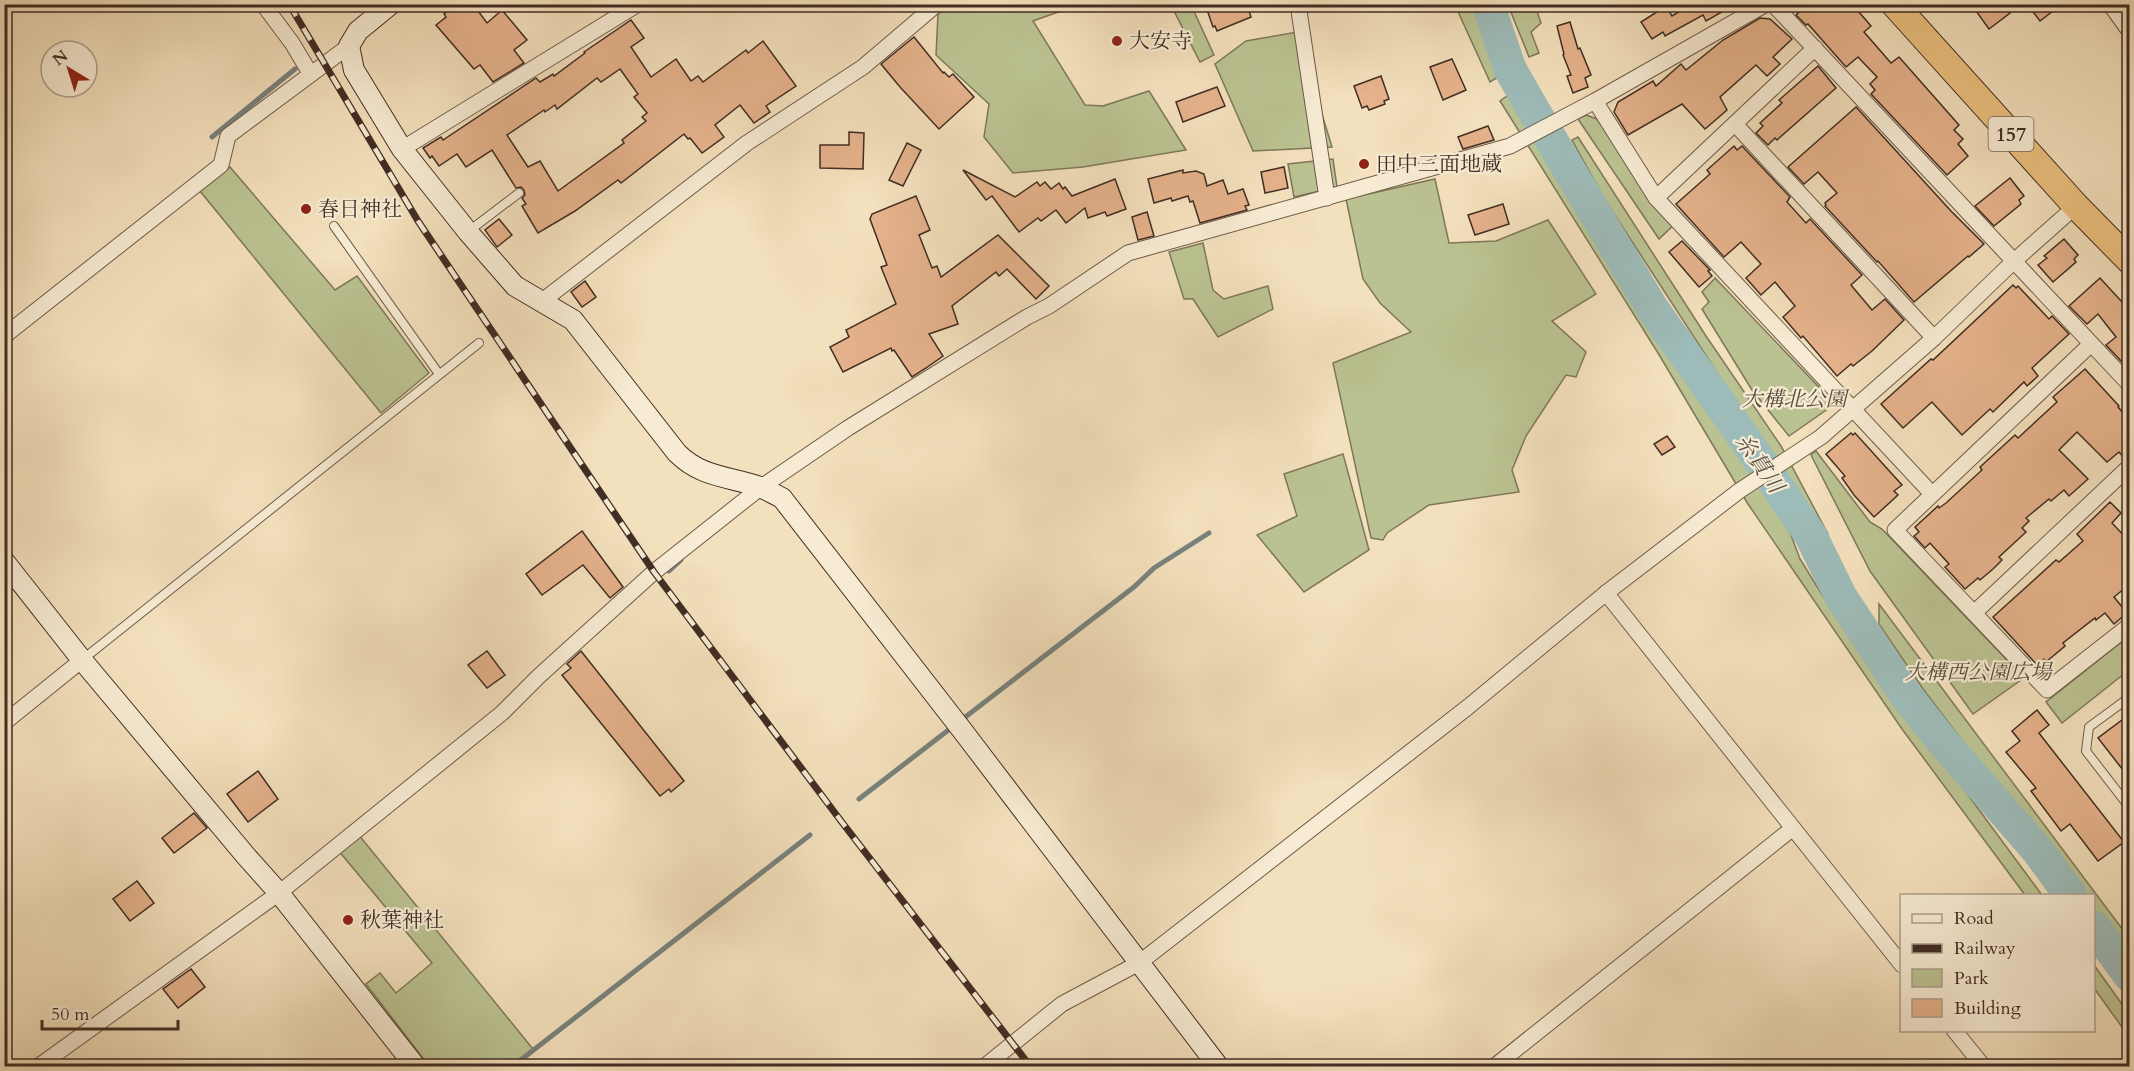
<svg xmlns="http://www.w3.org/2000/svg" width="2134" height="1071" font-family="Cardo,'Noto Serif JP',serif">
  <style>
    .green { fill: #bbc291; stroke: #7e785a; stroke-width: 1.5 }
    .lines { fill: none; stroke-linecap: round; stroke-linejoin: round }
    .stream { stroke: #78827d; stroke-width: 5 }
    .river { stroke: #9dbbb8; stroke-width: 33 }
    .building { fill: #e5b28b; stroke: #412d24; stroke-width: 1.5; fill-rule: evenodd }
    .lane-casing { stroke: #6e5a4a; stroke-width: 10 }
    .street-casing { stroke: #6e5a4a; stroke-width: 17 }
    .secondary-casing { stroke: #412d24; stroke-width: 22 }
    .highway-casing { stroke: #412d24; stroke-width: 28 }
    .lane { stroke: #f7ebd3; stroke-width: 8 }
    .street { stroke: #f7ebd3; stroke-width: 15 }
    .secondary { stroke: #f7ebd3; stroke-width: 20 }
    .highway { stroke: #eac07e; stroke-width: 26 }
    .rail-casing { stroke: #412d24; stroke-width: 7 }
    .rail { stroke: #f7ebd3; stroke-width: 4.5; stroke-dasharray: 14; stroke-linecap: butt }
    .poi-dot { fill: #8f2418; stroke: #f7ebd3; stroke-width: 2 }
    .labels { text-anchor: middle; stroke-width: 4.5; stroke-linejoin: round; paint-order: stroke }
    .shield { fill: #f7ebd3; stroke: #786658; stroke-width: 1.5 }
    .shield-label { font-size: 20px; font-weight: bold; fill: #412d24 }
    .poi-label { font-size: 21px; fill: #412d24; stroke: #f7ebd3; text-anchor: start }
    .park-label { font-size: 21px; font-style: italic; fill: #594b3a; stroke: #f7ebd3 }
    .water-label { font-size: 22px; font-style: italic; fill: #585049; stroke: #f7ebd3 }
  </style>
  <rect width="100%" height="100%" fill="#f3e0bc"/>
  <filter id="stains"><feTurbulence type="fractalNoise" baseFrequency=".00333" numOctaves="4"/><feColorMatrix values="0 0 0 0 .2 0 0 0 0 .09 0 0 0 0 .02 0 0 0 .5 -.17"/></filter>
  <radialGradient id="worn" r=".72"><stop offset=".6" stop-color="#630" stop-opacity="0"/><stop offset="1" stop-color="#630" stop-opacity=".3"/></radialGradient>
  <g class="green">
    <polygon points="948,4 1078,5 1033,21 1085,105 1103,106 1149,91 1186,150 1083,167 1013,173 984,137 989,104 936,55 938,14"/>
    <polygon points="1167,5 1191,5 1214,55 1200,62 1175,13"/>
    <polygon points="1455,5 1474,5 1505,73 1490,82"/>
    <polygon points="1508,5 1535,5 1541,23 1531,32 1539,53 1529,57"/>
    <polygon points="1297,32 1332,147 1253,151 1215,64 1246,41"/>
    <polygon points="1511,93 1621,279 1704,398 1789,530 1800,559 1832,611 2042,895 2025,895 1902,729 1748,504 1658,353 1500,101"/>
    <polygon points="1586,115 1597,119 1681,218 1659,239 1578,119"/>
    <polygon points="1578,137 1706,336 1781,446 1828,534 1822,546 1792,488 1605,200 1572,140"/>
    <polygon points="1333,159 1337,187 1294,197 1288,164"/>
    <polygon points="230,167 335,290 357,276 429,373 381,413 200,191"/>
    <polygon points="1435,179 1449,243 1496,241 1548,220 1596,294 1552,321 1586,352 1576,377 1566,375 1526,436 1512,470 1519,492 1429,505 1387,533 1383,540 1371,538 1333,363 1411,332 1380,303 1363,279 1346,199"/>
    <polygon points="1203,243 1213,290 1224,299 1268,286 1273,309 1218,337 1193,299 1184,299 1169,252"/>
    <polygon points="1715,278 1835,404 1789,436 1752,390 1702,309 1709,302 1702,292"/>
    <polygon points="1816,451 1870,522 1882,529 2024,678 1973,714 1870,571 1811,455"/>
    <polygon points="1343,454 1369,550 1304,592 1257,535 1297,516 1284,474"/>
    <polygon points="1879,604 2129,938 2129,969 2094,921 2094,896 2074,895 2008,801 1923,689 1879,624"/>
    <polygon points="2129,636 2129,670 2062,723 2046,702"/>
    <polygon points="358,834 533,1049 510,1066 429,1066 366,984 380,973 396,993 432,963 338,850"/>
    <polygon points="2094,965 2129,1014 2129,1037 2094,988"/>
  </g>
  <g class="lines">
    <g class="stream">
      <polyline points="212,137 295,69"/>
      <polyline points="669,571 681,560"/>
      <polyline points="859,799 1134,587 1154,568 1209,533"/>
      <polyline points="513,1066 810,835"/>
    </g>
    <g class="river">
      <polyline points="1488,4 1510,69 1534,111 1652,308 1731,419 1811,536 1841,597 1905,694 1943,742 2038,851 2071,896"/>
      <polyline points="2094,927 2130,976"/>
    </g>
  </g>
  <g class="building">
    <polygon points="456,4 473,4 487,23 502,10 527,40 514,50 524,63 493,82 480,65 474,69 436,25 446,17 444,14"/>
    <polygon points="1205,4 1247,4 1251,17 1217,31 1215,26 1213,27"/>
    <polygon points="1692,4 1736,4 1706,21 1703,15 1665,36 1663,32 1652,39 1641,22 1666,6 1672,16"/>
    <polygon points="1808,4 1852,4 1871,26 1864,32 1891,63 1899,57 1959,125 1954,130 1963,139 1958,144 1968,156 1947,175 1871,94 1875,90 1870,84 1877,77 1858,57 1846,67 1808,24 1806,25 1796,15"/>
    <polygon points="1971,4 2004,4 2010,13 1989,29"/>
    <polygon points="2027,4 2062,4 2040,21"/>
    <polygon points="1760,18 1770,19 1792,39 1773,57 1780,64 1767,76 1756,65 1720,97 1727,110 1705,129 1682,104 1628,135 1614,112 1618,102 1653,81 1656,86 1681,64 1686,70 1723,40"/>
    <path d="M631,20L644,38L631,47L651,77L676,59L691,81L698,76L703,82L746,50L748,53L763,41L796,86L766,106L770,112L754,123L740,105L715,125L724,137L702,153L690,138L688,139L684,134L621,183L618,180L575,211L538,233L522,206L526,204L522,198L525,195L524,190L521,187L516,188L492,150L466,167L457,154L439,166L432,156L430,158L423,148L441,137L443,140L536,78L540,82L553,74L554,76L585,53L584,52ZM620,69L638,94L634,97L647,113L642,117L646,121L622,140L624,143L558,191L540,161L528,167L507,135L544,110L545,112L555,105L557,109L597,78L601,82Z"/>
    <polygon points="1570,22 1578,49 1580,48 1591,75 1585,78 1588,87 1573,93 1567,76 1571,75 1563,55 1564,54 1557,26"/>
    <polygon points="914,37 943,73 944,72 949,77 953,74 974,97 939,129 900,87 881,64"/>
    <polygon points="1452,59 1466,90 1443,100 1430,67"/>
    <polygon points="1818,66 1836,88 1777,140 1775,138 1768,145 1756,133 1763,126 1760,123 1782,103 1779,100"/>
    <polygon points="1381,76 1389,99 1384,101 1385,104 1369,110 1367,106 1362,108 1354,86"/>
    <polygon points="1217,87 1225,106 1183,122 1176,102"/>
    <polygon points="1856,107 1951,211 1984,244 1969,257 1968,256 1914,302 1878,261 1877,262 1825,206 1826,205 1825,203 1837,193 1818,172 1804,184 1788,167"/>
    <polygon points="1488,126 1494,140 1463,149 1458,137"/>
    <polygon points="849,132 864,133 863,169 820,168 820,145 849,145"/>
    <polygon points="907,143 921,150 903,186 889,180"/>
    <polygon points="1734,146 1737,150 1742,146 1790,197 1787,202 1806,223 1810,219 1862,275 1851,285 1872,310 1885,299 1904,320 1872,351 1853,366 1851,364 1837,376 1803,336 1801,338 1783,317 1795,306 1775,282 1761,295 1746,278 1761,264 1741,242 1724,257 1676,204 1710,174 1707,170"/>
    <polygon points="1284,167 1288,188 1265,193 1261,172"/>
    <polygon points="963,170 1015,197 1037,182 1040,186 1045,182 1051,189 1059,183 1063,189 1065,187 1072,196 1115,179 1126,209 1107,216 1105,212 1088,218 1085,208 1066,223 1056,210 1041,221 1038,218 1019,232 992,196 986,200"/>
    <polygon points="1183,170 1183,173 1196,171 1204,174 1207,186 1223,180 1228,194 1243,189 1249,205 1245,206 1247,210 1200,223 1193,201 1190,202 1188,196 1172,201 1171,198 1154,203 1148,179"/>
    <polygon points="2010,178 2024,196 2019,200 2021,204 1994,226 1975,206"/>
    <polygon points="916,196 930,230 919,235 932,268 937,266 941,277 998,235 1049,286 1036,299 1007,269 999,276 996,272 952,306 958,324 929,334 943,356 926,368 912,377 894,350 892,351 891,348 843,372 830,347 849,337 846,330 896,304 881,267 887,265 870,219 872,214"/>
    <polygon points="1503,204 1509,224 1475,235 1468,215"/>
    <polygon points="1147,212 1154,236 1138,240 1132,217"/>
    <polygon points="499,219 512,235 497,247 485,230"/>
    <polygon points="2064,239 2078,255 2074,259 2076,262 2053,282 2038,265 2047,258 2044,256"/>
    <polygon points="1682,241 1710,270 1708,271 1712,276 1699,287 1669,252"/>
    <polygon points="2100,278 2122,302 2130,295 2130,355 2121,361 2106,345 2116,337 2098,314 2087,324 2069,306"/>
    <polygon points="585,281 596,297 582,307 571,292"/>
    <polygon points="2013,285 2016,288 2018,286 2049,319 2052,316 2069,334 2032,368 2038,376 2027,386 2024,382 1993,412 1990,409 1962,435 1932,402 1903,428 1881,404 1931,359 1933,360"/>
    <polygon points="2085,369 2119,406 2118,407 2130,421 2130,456 2124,458 2119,452 2107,462 2077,432 2059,450 2088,479 2069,496 2064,490 2051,501 2049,499 2026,518 2029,521 2022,528 2026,532 1999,557 2002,560 1993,569 1980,580 1978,578 1965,589 1945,567 1949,564 1930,543 1925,548 1914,536 1919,532 1915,527 1938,506 1939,508 1946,503 1982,470 1980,467 2015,435 2018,438 2057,402 2053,397"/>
    <polygon points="1851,433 1853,435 1855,433 1902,485 1894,491 1898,495 1874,517 1854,495 1842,478 1845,476 1826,454"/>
    <polygon points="1667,436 1675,447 1662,455 1654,444"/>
    <polygon points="2110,502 2121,513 2112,523 2130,542 2130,584 2114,597 2127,613 2114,624 2105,613 2096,620 2095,618 2063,643 2065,646 2046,662 2044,659 2037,665 1993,617 2056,560 2059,562 2083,541 2077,534"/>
    <polygon points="582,531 623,587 610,598 583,565 542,595 526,574"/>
    <polygon points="487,651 505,675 487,688 468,665"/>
    <polygon points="581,651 684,781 671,792 669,789 660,796 562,675 571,668 567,664"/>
    <polygon points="2037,710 2049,725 2039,733 2124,842 2098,861 2070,824 2061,831 2031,791 2036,788 2006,752 2020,741 2012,731"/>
    <polygon points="2130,714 2130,779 2098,738"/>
    <polygon points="258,771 278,799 248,822 227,794"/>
    <polygon points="194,813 207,828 174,853 162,838"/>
    <polygon points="137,881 154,903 130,921 113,899"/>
    <polygon points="191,969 205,987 178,1008 163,989"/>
  </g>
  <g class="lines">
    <g class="lane-casing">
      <g id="lane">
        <polyline points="334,226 439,374"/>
        <polyline points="469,231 519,193"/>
        <polyline points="82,660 479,343"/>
        <polyline points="2130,697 2089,727 2086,751 2130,808"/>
      </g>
    </g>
    <g class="street-casing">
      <g id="street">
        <polyline points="263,4 292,43 310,73"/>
        <polyline points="1298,4 1327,198"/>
        <polyline points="1773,4 2130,385"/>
        <polyline points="2110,4 2130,32"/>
        <polyline points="1595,101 1656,198 1932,494"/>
        <polyline points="1735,124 1934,338"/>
        <polyline points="402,149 638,4"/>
        <polyline points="1656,198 1815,48"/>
        <polyline points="541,302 747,143 863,67 937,4"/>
        <polyline points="4,336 221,165 228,136 349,46"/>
        <polyline points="2091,344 1895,530 2047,690 2130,625"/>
        <polyline points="1606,593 1902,965"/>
        <polyline points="1974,613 2130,466"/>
        <polyline points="4,723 82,660"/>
        <polyline points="1954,1030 1983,1066"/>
        <polyline points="39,1066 279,893 502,713 539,676 654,572 760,488 848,428 1027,317 1049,306 1128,253 1510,146 1595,101 1766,4"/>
        <polyline points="985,1066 1062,1004 1139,963 1468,707 1606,593 1739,491 1821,437 1934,338 2014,261 2076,206"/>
        <polyline points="1495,1066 1793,828"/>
      </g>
    </g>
    <g class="secondary-casing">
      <g id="secondary">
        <path d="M391,4L358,31L349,46L354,70L402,149L468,232L515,286L573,320L677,453C702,478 729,476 760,487C767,490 774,494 782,498L962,730L1218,1066"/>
        <polyline points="4,561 82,660 246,856 279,893 415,1066"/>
      </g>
    </g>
    <g class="highway-casing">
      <polyline id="highway" points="1894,4 2076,206 2130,261"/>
    </g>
    <use href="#lane" class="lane"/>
    <use href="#street" class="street"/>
    <use href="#secondary" class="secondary"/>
    <use href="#highway" class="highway"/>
    <g class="rail-casing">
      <polyline id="rail" points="289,4 418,221 654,572 841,821 1030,1066"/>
    </g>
    <use href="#rail" class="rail"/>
  </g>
  <g class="poi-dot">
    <circle cx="1117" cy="41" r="6"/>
    <circle cx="1364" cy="164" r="6"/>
    <circle cx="306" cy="209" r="6"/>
    <circle cx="348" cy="920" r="6"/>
  </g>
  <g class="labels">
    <rect class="shield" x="1988.5" y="117" width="45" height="34" rx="4.5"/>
    <g class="shield-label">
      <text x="2011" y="141">157</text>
    </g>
    <g class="poi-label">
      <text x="1129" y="48">大安寺</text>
      <text x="1376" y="171">田中三面地蔵</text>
      <text x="318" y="216">春日神社</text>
      <text x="360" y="927">秋葉神社</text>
    </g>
    <g class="park-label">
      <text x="1794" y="406">大構北公園</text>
      <text x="1978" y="679">大構西公園広場</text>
    </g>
    <g class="water-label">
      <text transform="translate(1760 463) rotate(55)" y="8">糸貫川</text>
    </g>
  </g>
  <rect width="2134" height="1071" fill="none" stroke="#f3e0bc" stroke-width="24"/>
  <rect x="6" y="6" width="2122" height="1059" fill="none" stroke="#412d24" stroke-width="3"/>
  <rect x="12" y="12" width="2110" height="1047" fill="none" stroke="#412d24" stroke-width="1.5"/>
  <rect x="1900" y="894" width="195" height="138" fill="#f7ebd3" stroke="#ae9f8d" stroke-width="1.5"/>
  <rect x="1912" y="914" width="30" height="9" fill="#f7ebd3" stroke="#ae9f8d" stroke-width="1.5"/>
  <text x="1954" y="924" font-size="18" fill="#412d24">Road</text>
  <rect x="1912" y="944" width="30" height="9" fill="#412d24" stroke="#ae9f8d" stroke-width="1.5"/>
  <text x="1954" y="954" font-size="18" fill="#412d24">Railway</text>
  <rect x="1912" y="969" width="30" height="18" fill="#bbc291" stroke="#ae9f8d" stroke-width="1.5"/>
  <text x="1954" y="984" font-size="18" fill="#412d24">Park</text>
  <rect x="1912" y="999" width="30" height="18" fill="#e5b28b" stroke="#ae9f8d" stroke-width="1.5"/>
  <text x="1954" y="1014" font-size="18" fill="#412d24">Building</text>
  <g transform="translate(69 69) rotate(322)"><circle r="28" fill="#f7ebd3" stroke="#ae9f8d" stroke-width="1.5"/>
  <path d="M0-4.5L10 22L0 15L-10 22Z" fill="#8f2418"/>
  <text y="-9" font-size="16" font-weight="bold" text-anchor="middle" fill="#412d24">N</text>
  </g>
  <path d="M42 1020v9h136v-9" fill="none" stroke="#412d24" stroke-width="3"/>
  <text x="51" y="1020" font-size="18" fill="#412d24" stroke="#f7ebd3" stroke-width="4.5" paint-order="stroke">50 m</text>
  <rect width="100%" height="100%" filter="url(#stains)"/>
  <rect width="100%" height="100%" fill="url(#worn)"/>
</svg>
